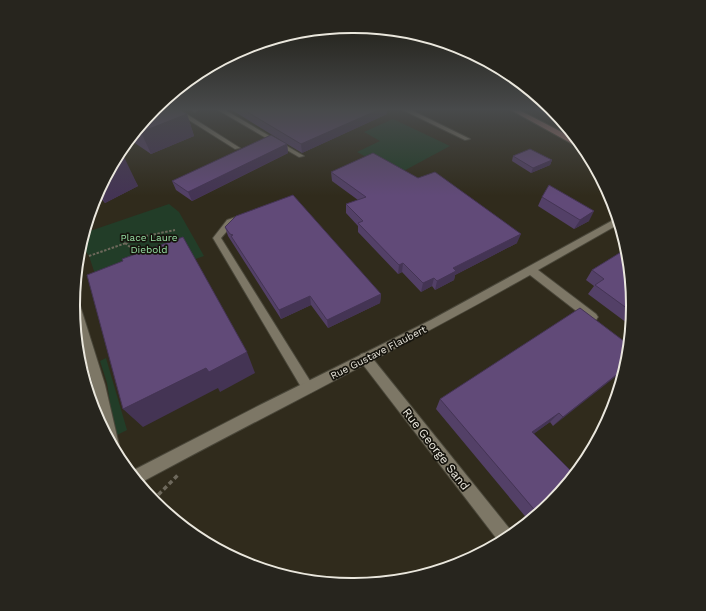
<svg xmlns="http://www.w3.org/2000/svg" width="706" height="611" font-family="'Work Sans',sans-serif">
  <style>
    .green { fill: #223d28 }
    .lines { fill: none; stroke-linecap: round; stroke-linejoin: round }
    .service-casing { stroke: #4a473a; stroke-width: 2 }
    .pedestrian-casing { stroke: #4a473a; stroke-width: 2 }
    .minor-casing { stroke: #4a473a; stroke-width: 2 }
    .secondary-casing { stroke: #4a473a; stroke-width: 2 }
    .path-far1 { stroke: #6e695c; stroke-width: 2; stroke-dasharray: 2.5 1.5; stroke-linecap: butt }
    .path { stroke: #6e695c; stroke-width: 3.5; stroke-dasharray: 4.5 3; stroke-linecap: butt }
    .service { fill: #7d7766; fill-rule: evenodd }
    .pedestrian { fill: #7d7766; fill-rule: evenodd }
    .minor { fill: #7d7766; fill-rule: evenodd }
    .secondary { fill: #a37671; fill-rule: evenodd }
    .wall { fill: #534067 }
    .shaded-wall { fill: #443454 }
    .building { fill: #614a78; stroke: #443454 }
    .labels { text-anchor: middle; stroke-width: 3.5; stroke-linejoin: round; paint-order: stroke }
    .park-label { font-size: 10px; fill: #97dfa5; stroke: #16140d }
    .street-label { font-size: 10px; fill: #eae7dd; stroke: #16140d }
    .near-street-label { font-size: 12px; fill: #eae7dd; stroke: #16140d }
    .rim { fill: none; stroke: #eae7dd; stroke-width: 2 }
  </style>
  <rect width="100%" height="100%" fill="#302b1c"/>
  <g class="green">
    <polygon points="393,119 450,146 398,174 357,152 380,141 364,132"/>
    <polygon points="169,204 179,212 204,256 101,292 89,256 81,245 84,233"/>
    <polygon points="106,358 127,430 115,436 107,383 100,361"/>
  </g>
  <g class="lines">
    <g class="service-casing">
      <g id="service">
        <polygon points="191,110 198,110 195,112"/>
        <polygon points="218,110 225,110 304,156 299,157"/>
        <polygon points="403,110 411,110 470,139 465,140"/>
        <polygon points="181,113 185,113 240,148 235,149 181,115"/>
        <polygon points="236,217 240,220 233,224 221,238 312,384 314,388 312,392 308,393 304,392 213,238 227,220"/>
      </g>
    </g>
    <g class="pedestrian-casing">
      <polygon id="pedestrian" points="365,353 369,354 513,533 508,538 500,543 361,362 359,358 361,354"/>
    </g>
    <g class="minor-casing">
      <g id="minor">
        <path d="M617,218L619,224L538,270L596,314L598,317L596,320L592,321L588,320L530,275C401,348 270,413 140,483L130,472L262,404L431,320Z"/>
        <polygon points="74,298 78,299 79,302 105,385 119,445 115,451 100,423 93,385 76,326"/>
      </g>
    </g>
    <g class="secondary-casing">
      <polygon id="secondary" points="511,110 519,110 577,140 583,147 578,147"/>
    </g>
    <g class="path-far1">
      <polyline points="125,243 140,255"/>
      <polyline points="89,256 146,236 175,230"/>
    </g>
    <polyline class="path" points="153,500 178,475"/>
    <use href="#service" class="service"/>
    <use href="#pedestrian" class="pedestrian"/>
    <use href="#minor" class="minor"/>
    <use href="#secondary" class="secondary"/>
  </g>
  <g class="wall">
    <polygon points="154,110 187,114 194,136 151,154 129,139"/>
    <polygon points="232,110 387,110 387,114 302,153 287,144 288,153 192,201 176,190 172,181 282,141"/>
    <polygon points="535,110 552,110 564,124"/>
    <polygon points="119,153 138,186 105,203 97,194"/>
    <polygon points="513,156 552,160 550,165 531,173 512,161"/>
    <polygon points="331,172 517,243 455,275 454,280 435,290 432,286 421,292 402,272 398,274 358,232 358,226 346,213 346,204 358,200 332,181"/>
    <polygon points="542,197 589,221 574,229 538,206"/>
    <polygon points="225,227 381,294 380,303 328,328 311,305 281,319 228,236"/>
    <polygon points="626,249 632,306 631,326 588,294 594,286 586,280 592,270"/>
    <polygon points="627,360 553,426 550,422 534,433 550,503 529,521 436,409 440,399"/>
  </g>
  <g class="shaded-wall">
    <polygon points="378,110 387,110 387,114 302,153 301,144"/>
    <polygon points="187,114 194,136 151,154 141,132"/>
    <polygon points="287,144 288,153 192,201 188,192"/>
    <polygon points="125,159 138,186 105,203 99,191 113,164"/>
    <polygon points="552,160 550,165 531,173 533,168"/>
    <polygon points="594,211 589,221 574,229 580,220"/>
    <polygon points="521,234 517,243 455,275 454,280 435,290 437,281 453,268"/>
    <polygon points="403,263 402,272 398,274 399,265"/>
    <polygon points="434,278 432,286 421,292 423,283"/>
    <polygon points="381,294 380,303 328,328 327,320"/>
    <polygon points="310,296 311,305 281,319 279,310"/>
    <polygon points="247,352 255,373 220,392 218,388 143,427 123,409 206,368"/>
    <polygon points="625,368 624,370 553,426 563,417"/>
    <polygon points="559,413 550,422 524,441 532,432"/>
  </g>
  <g class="building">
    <polygon points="154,110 180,110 187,114 141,132 137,130"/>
    <polygon points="244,110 378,110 301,144"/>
    <polygon points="271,135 287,144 188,192 172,181"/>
    <polygon points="530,149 552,160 533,168 513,156"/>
    <polygon points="119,153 125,159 113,164"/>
    <polygon points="373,153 418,178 435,172 521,234 453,268 456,271 437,281 434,278 423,283 403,263 399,265 358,223 363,221 346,204 366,197 331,172"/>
    <polygon points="549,185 594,211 580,220 542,197"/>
    <polygon points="293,195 381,294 327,320 310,296 279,310 231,236 233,235 230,234 225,227 236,216"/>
    <polygon points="183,237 247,352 209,372 206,368 123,409 87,275 123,261 122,259"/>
    <polygon points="626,249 632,306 632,312 595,285 604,279 592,270"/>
    <polygon points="580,308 629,345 627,360 625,368 563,417 559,413 532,432 574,474 550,503 538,514 440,399"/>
  </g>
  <linearGradient id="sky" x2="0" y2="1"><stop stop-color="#1a180f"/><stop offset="0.56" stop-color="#484a4b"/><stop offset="1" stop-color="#484a4b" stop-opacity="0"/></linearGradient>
  <rect width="706" height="196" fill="url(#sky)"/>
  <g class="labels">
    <g class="park-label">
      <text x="149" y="241">Place Laure<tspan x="149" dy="12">Diebold</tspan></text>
    </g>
    <g class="street-label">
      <text transform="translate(378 352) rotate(-27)" y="4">Rue Gustave Flaubert</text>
    </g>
    <g class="near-street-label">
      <text transform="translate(436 449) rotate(52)" y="4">Rue George Sand</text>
    </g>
  </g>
  <path d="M0 0H706V611H0ZM352 33H354A272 272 0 0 1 626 305V306A272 272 0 0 1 354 578H352A272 272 0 0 1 80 306V305A272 272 0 0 1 352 33Z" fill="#27251e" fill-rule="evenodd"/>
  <path class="rim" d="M352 33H354A272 272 0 0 1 626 305V306A272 272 0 0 1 354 578H352A272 272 0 0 1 80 306V305A272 272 0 0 1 352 33Z"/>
</svg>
